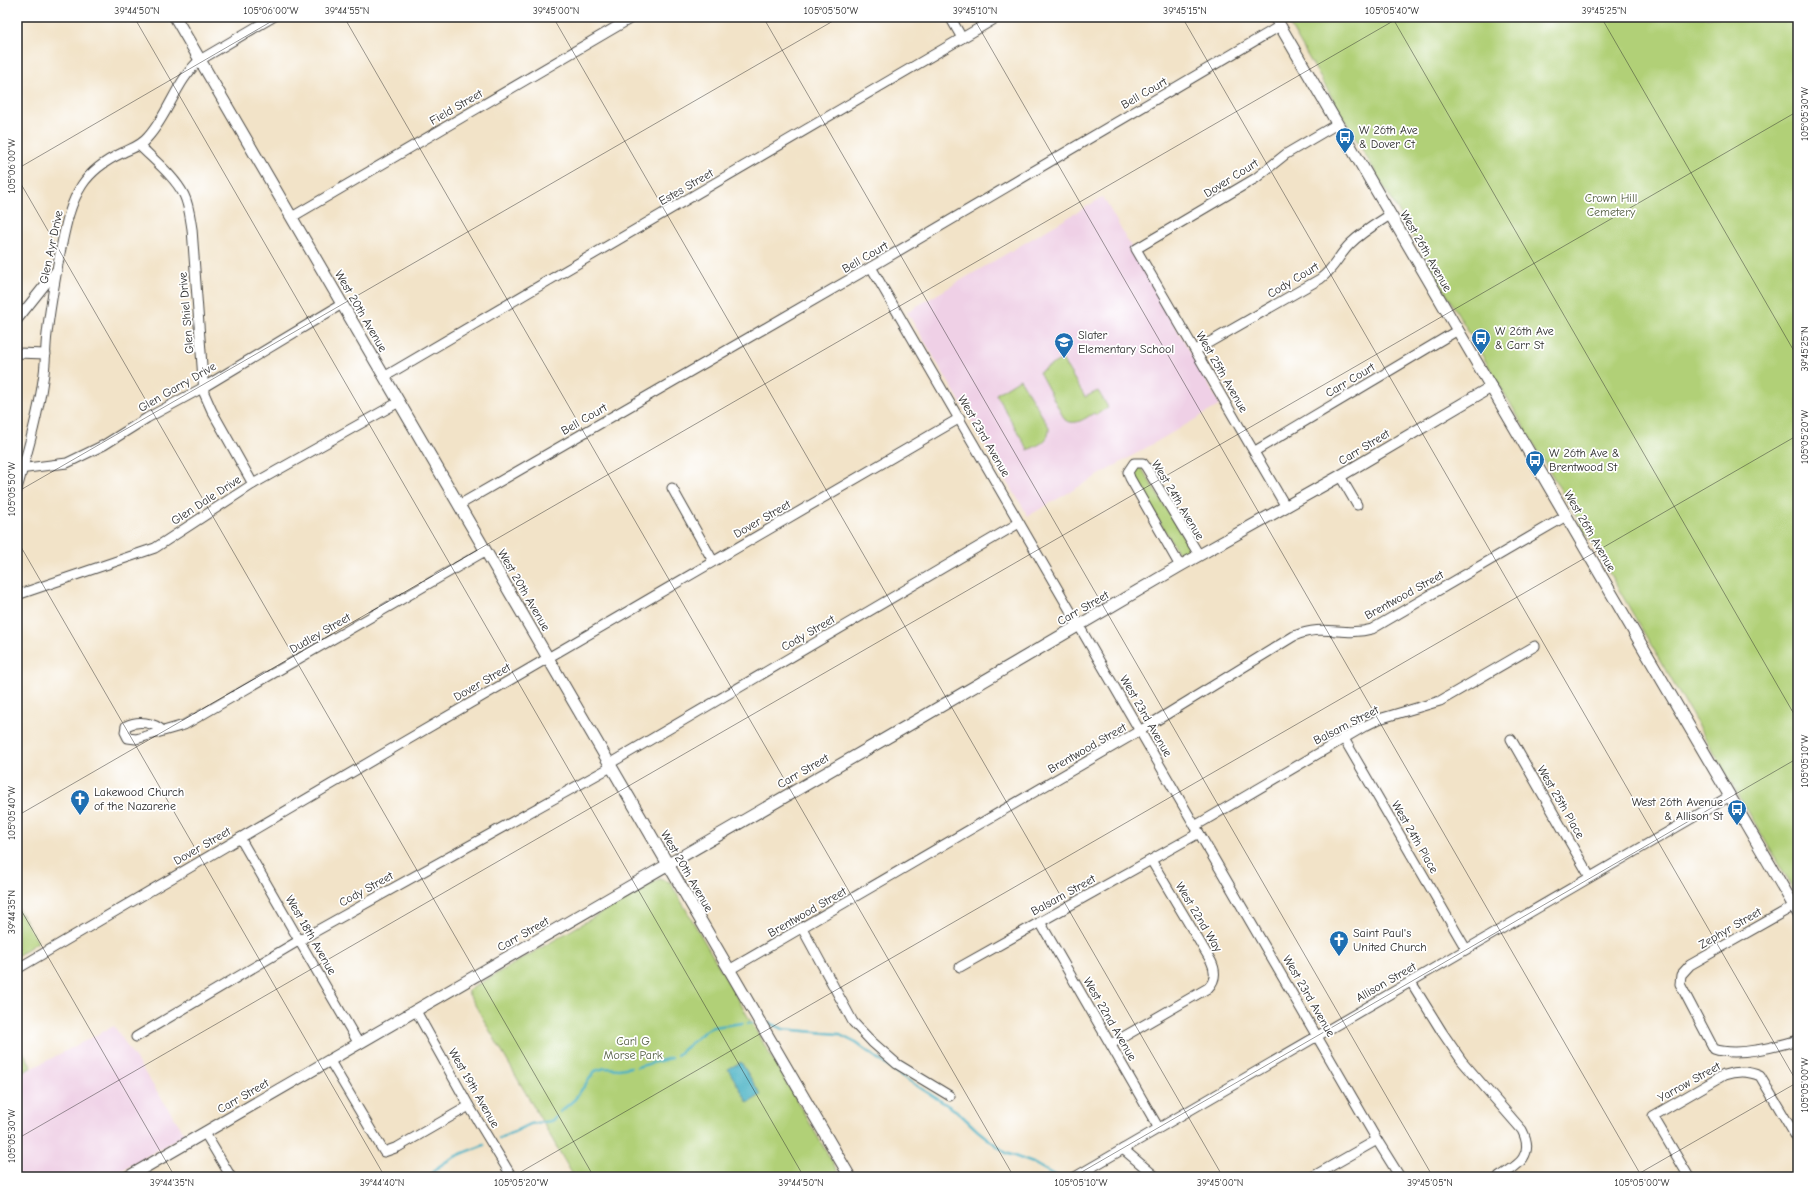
<svg xmlns="http://www.w3.org/2000/svg" width="1815" height="1194" font-family="'Comic Neue',sans-serif">
  <style>
    .built { fill: #efd0e6 }
    .green { fill: #b1d077; stroke: #6e7e51 }
    .water { fill: #45b0c3; stroke: #386e77 }
    .lines { fill: none; stroke-linecap: round; stroke-linejoin: round }
    .stream { stroke: #45b0c3; stroke-width: 2.5 }
    .minor-casing { stroke: #494743; stroke-width: 11 }
    .tertiary-casing { stroke: #494743; stroke-width: 13 }
    .minor { stroke: #fff; stroke-width: 9 }
    .tertiary { stroke: #fff; stroke-width: 11 }
    .ticks { fill: none; stroke: #2b2b2b; stroke-width: 1; stroke-opacity: 0.45 }
    .labels { text-anchor: middle; stroke-width: 3.5; stroke-linejoin: round; paint-order: stroke }
    .street-label { font-size: 12px; fill: #2b2b2b; stroke: #fff }
    .poi-label { font-size: 12px; fill: #2b2b2b; stroke: #fff; text-anchor: start }
    .park-label { font-size: 12px; fill: #535d42; stroke: #fff }
    .neatline { fill: none; stroke: #2b2b2b; stroke-width: 1.5 }
    .ticks-label { font-size: 10px; text-anchor: middle; fill: #2b2b2b }
  </style>
  <rect width="100%" height="100%" fill="#fff"/>
  <filter id="ink" filterUnits="userSpaceOnUse"><feTurbulence type="fractalNoise" baseFrequency=".025" numOctaves="2"/><feDisplacementMap in="SourceGraphic" scale="8" xChannelSelector="R" yChannelSelector="G"/><feConvolveMatrix kernelMatrix="1 2 1 2 8 2 1 2 1" color-interpolation-filters="sRGB"/></filter>
  <filter id="wash" filterUnits="userSpaceOnUse"><feTurbulence type="fractalNoise" baseFrequency=".012" numOctaves="4" result="noise"/><feDisplacementMap in="SourceGraphic" scale="16" xChannelSelector="R" yChannelSelector="G"/><feGaussianBlur stdDeviation="0.9" result="paint"/><feColorMatrix in="noise" values="0 0 0 0 0 0 0 0 0 0 0 0 0 0 0 0 0 1.4 0 .05"/><feComposite in="paint" operator="in"/></filter>
  <g filter="url(#wash)">
    <rect width="100%" height="100%" fill="#f2e3c8"/>
    <g class="built">
      <polygon points="1103,197 1220,405 1028,516 907,312"/>
      <polygon points="114,1026 185,1134 111,1177 17,1177 17,1076"/>
    </g>
    <g class="green">
      <polygon points="1285,17 1798,17 1798,897"/>
      <path d="M1062,359L1085,397L1098,391L1108,407L1096,415L1094,413C1084,419 1076,426 1065,420L1039,372Z"/>
      <path d="M1020,379L1049,427C1050,441 1040,444 1028,450L996,394Z"/>
      <polygon points="1135,467 1141,467 1189,547 1190,553 1183,556 1179,554 1133,477 1131,472"/>
      <polygon points="659,879 670,882 841,1177 574,1177 467,991"/>
      <polygon points="17,907 38,942 17,956"/>
      <polygon points="17,1041 32,1067 17,1076"/>
    </g>
    <polygon class="water" points="741,1062 761,1095 748,1103 728,1069"/>
    <g class="lines">
      <g class="stream">
        <polyline points="748,1023 753,1023"/>
        <polyline points="770,1023 783,1029 838,1034 856,1043 900,1075 958,1112 978,1131 1006,1153 1033,1163 1056,1176"/>
        <polyline points="677,1055 705,1031 713,1027 743,1023"/>
        <polyline points="637,1067 671,1058"/>
        <polyline points="560,1112 575,1099 595,1071 605,1068 619,1069 631,1067"/>
        <polyline points="499,1139 530,1124 551,1121 556,1117"/>
        <path d="M428,1177C443,1159 463,1153 484,1145"/>
      </g>
    </g>
  </g>
  <g filter="url(#ink)">
    <g class="lines">
      <g class="minor-casing">
        <g id="minor">
          <polyline points="950,17 962,38"/>
          <path d="M140,146C155,161 174,176 184,195C189,205 190,217 192,229L204,393L212,411L253,484"/>
          <polyline points="292,217 633,17"/>
          <polyline points="871,267 1377,1140 1400,1177"/>
          <polyline points="17,320 56,271"/>
          <path d="M1196,350L1320,279C1335,268 1338,256 1350,244C1362,232 1376,224 1390,215"/>
          <polyline points="17,353 46,354"/>
          <polyline points="384,377 998,17"/>
          <polyline points="1255,451 1458,330"/>
          <polyline points="19,469 67,463 104,445 147,418 204,387 342,304"/>
          <polyline points="1340,476 1357,505"/>
          <polyline points="672,488 713,561"/>
          <path d="M17,489C27,453 38,416 43,380C46,365 45,349 47,334C50,307 55,280 60,253C65,229 69,205 82,185C92,170 107,160 122,153C132,148 141,146 148,137C169,114 176,81 200,60L273,17"/>
          <polyline points="459,505 871,267 1280,26"/>
          <polyline points="1286,507 1136,249 1256,178 1286,154 1337,124"/>
          <polyline points="1180,566 1130,478 1128,472 1134,463 1143,463 1146,467 1199,555"/>
          <polyline points="17,595 155,548 253,484 399,402"/>
          <path d="M163,731C154,722 138,720 126,726L125,732L128,738L136,739L184,725L485,551"/>
          <polyline points="1343,737 1466,949"/>
          <polyline points="1511,739 1590,877"/>
          <polyline points="609,764 1019,523"/>
          <polyline points="1195,826 1365,726 1379,719 1440,701 1535,646"/>
          <polyline points="240,838 359,1044"/>
          <path d="M1794,906L1690,965L1681,975L1680,984L1714,1049C1737,1057 1775,1047 1798,1040"/>
          <polyline points="1040,922 1158,1127"/>
          <polyline points="802,928 853,1022 872,1042 897,1064 950,1096"/>
          <polyline points="960,967 1199,833"/>
          <polyline points="17,969 395,747 960,418"/>
          <path d="M729,970L1141,730L1294,636C1325,623 1343,637 1372,629L1566,516"/>
          <path d="M1411,982L1442,1032L1462,1061L1522,1130C1535,1155 1519,1165 1499,1177"/>
          <polyline points="416,1011 469,1106 512,1177"/>
          <polyline points="136,1037 300,940 611,767"/>
          <path d="M1111,1044L1208,988C1216,980 1216,971 1211,961L1151,860"/>
          <polyline points="330,1061 384,1152 398,1147 469,1106"/>
          <polyline points="205,1133 231,1177"/>
          <polyline points="1123,1149 1156,1177"/>
          <polyline points="1075,1177 1730,796"/>
          <polyline points="1312,1177 1377,1140"/>
          <path d="M1689,1177L1653,1116L1724,1075C1736,1071 1749,1071 1760,1076L1798,1140"/>
        </g>
      </g>
      <g class="tertiary-casing">
        <g id="tertiary">
          <polyline points="175,17 850,1177"/>
          <polyline points="1275,17 1798,913"/>
          <polyline points="128,1177 914,722 1180,566 1340,476 1491,387"/>
        </g>
      </g>
      <use href="#minor" class="minor"/>
      <use href="#tertiary" class="tertiary"/>
    </g>
  </g>
  <path class="ticks" d="M134,17L804,1177M344,17L1014,1177M553,17L1223,1177M763,17L1433,1177M973,17L1642,1177M1182,17L1798,1084M1392,17L1798,721M1601,17L1798,358M17,169L279,17M17,177L594,1177M17,492L840,17M17,540L385,1177M17,816L1400,17M17,903L175,1177M17,1139L1798,111M512,1177L1798,435M1073,1177L1798,758M1633,1177L1798,1082"/>
  <defs>
    <g id="bus-pin" transform="scale(1)"><path d="M0 17L-7.5 6A9.5 9.5 0 1 1 7.5 6Z" fill="#1f6fb2" stroke="#fff"/><path d="M-5-6H5V4H4V6H2V4H-2V6H-4V4H-5ZM-3.5-4V0h7V-4ZM-3.5 1.2v1.5H-2V1.2ZM2 1.2v1.5H3.5V1.2Z" fill="#fff"/></g>
    <g id="school-pin" transform="scale(1)"><path d="M0 17L-7.5 6A9.5 9.5 0 1 1 7.5 6Z" fill="#1f6fb2" stroke="#fff"/><path d="M0-5L7-2L0 1L-7-2ZM-4 1L0 2.5L4 1V4Q0 6-4 4Z" fill="#fff"/></g>
    <g id="church-pin" transform="scale(1)"><path d="M0 17L-7.5 6A9.5 9.5 0 1 1 7.5 6Z" fill="#1f6fb2" stroke="#fff"/><path d="M-1.2-6h2.4v3.5h3.3v2.4h-3.3V6h-2.4V-.1h-3.3v-2.4h3.3Z" fill="#fff"/></g>
  </defs>
  <g fill-rule="evenodd">
    <use href="#bus-pin" x="1345" y="137"/>
    <use href="#bus-pin" x="1481" y="338"/>
    <use href="#school-pin" x="1064" y="342"/>
    <use href="#bus-pin" x="1535" y="460"/>
    <use href="#church-pin" x="80" y="799"/>
    <use href="#bus-pin" x="1737" y="809"/>
    <use href="#church-pin" x="1339" y="940"/>
  </g>
  <g class="labels">
    <g class="street-label">
      <text transform="translate(1144 93) rotate(-30)" y="4">Bell Court</text>
      <text transform="translate(456 107) rotate(-30)" y="4">Field Street</text>
      <text transform="translate(1231 178) rotate(-32)" y="4">Dover Court</text>
      <text transform="translate(686 187) rotate(-30)" y="4">Estes Street</text>
      <text transform="translate(51 247) rotate(-78)" y="4">Glen Ayr Drive</text>
      <text transform="translate(1426 251) rotate(60)" y="4">West 26th Avenue</text>
      <text transform="translate(865 257) rotate(-30)" y="4">Bell Court</text>
      <text transform="translate(1293 280) rotate(-31)" y="4">Cody Court</text>
      <text transform="translate(361 311) rotate(60)" y="4">West 20th Avenue</text>
      <text transform="translate(186 313) rotate(-95)" y="4">Glen Shiel Drive</text>
      <text transform="translate(1222 372) rotate(60)" y="4">West 25th Avenue</text>
      <text transform="translate(1350 380) rotate(-31)" y="4">Carr Court</text>
      <text transform="translate(177 387) rotate(-30)" y="4">Glen Garry Drive</text>
      <text transform="translate(584 419) rotate(-30)" y="4">Bell Court</text>
      <text transform="translate(984 436) rotate(60)" y="4">West 23rd Avenue</text>
      <text transform="translate(1364 447) rotate(-31)" y="4">Carr Street</text>
      <text transform="translate(206 500) rotate(-33)" y="4">Glen Dale Drive</text>
      <text transform="translate(1178 500) rotate(59)" y="4">West 24th Avenue</text>
      <text transform="translate(762 519) rotate(-30)" y="4">Dover Street</text>
      <text transform="translate(1590 531) rotate(60)" y="4">West 26th Avenue</text>
      <text transform="translate(524 590) rotate(60)" y="4">West 20th Avenue</text>
      <text transform="translate(1404 595) rotate(-29)" y="4">Brentwood Street</text>
      <text transform="translate(1083 608) rotate(-30)" y="4">Carr Street</text>
      <text transform="translate(320 633) rotate(-30)" y="4">Dudley Street</text>
      <text transform="translate(808 633) rotate(-30)" y="4">Cody Street</text>
      <text transform="translate(482 682) rotate(-30)" y="4">Dover Street</text>
      <text transform="translate(1146 716) rotate(60)" y="4">West 23rd Avenue</text>
      <text transform="translate(1346 725) rotate(-27)" y="4">Balsam Street</text>
      <text transform="translate(1087 748) rotate(-30)" y="4">Brentwood Street</text>
      <text transform="translate(803 771) rotate(-30)" y="4">Carr Street</text>
      <text transform="translate(1561 802) rotate(60)" y="4">West 25th Place</text>
      <text transform="translate(1415 837) rotate(60)" y="4">West 24th Place</text>
      <text transform="translate(202 846) rotate(-30)" y="4">Dover Street</text>
      <text transform="translate(687 871) rotate(60)" y="4">West 20th Avenue</text>
      <text transform="translate(366 889) rotate(-29)" y="4">Cody Street</text>
      <text transform="translate(1063 895) rotate(-29)" y="4">Balsam Street</text>
      <text transform="translate(807 912) rotate(-30)" y="4">Brentwood Street</text>
      <text transform="translate(1199 917) rotate(59)" y="4">West 22nd Way</text>
      <text transform="translate(1730 928) rotate(-30)" y="4">Zephyr Street</text>
      <text transform="translate(523 934) rotate(-30)" y="4">Carr Street</text>
      <text transform="translate(311 935) rotate(60)" y="4">West 18th Avenue</text>
      <text transform="translate(1386 982) rotate(-30)" y="4">Allison Street</text>
      <text transform="translate(1309 996) rotate(60)" y="4">West 23rd Avenue</text>
      <text transform="translate(1110 1019) rotate(60)" y="4">West 22nd Avenue</text>
      <text transform="translate(1689 1082) rotate(-29)" y="4">Yarrow Street</text>
      <text transform="translate(474 1088) rotate(60)" y="4">West 19th Avenue</text>
      <text transform="translate(243 1096) rotate(-30)" y="4">Carr Street</text>
    </g>
    <g class="poi-label">
      <text x="1359" y="134">W 26th Ave<tspan x="1359" dy="14">&amp; Dover Ct</tspan></text>
      <text x="1495" y="335">W 26th Ave<tspan x="1495" dy="14">&amp; Carr St</tspan></text>
      <text x="1078" y="339">Slater<tspan x="1078" dy="14">Elementary School</tspan></text>
      <text x="1549" y="457">W 26th Ave &amp;<tspan x="1549" dy="14">Brentwood St</tspan></text>
      <text x="94" y="796">Lakewood Church<tspan x="94" dy="14">of the Nazarene</tspan></text>
      <text x="1723" y="806" text-anchor="end">West 26th Avenue<tspan x="1723" dy="14">&amp; Allison St</tspan></text>
      <text x="1353" y="937">Saint Paul's<tspan x="1353" dy="14">United Church</tspan></text>
    </g>
    <g class="park-label">
      <text x="1611" y="202">Crown Hill<tspan x="1611" dy="14">Cemetery</tspan></text>
      <text x="633" y="1045">Carl G<tspan x="633" dy="14">Morse Park</tspan></text>
    </g>
  </g>
  <rect width="1815" height="1194" fill="none" stroke="#fff" stroke-width="44"/>
  <rect x="22" y="22" width="1771" height="1150" class="neatline"/>
  <g class="ticks-label">
    <text x="137" y="14">39°44'50"N</text>
    <text x="271" y="14">105°06'00"W</text>
    <text x="347" y="14">39°44'55"N</text>
    <text x="556" y="14">39°45'00"N</text>
    <text x="831" y="14">105°05'50"W</text>
    <text x="975" y="14">39°45'10"N</text>
    <text x="1185" y="14">39°45'15"N</text>
    <text x="1392" y="14">105°05'40"W</text>
    <text x="1604" y="14">39°45'25"N</text>
    <text transform="translate(1804 114) rotate(-90)" y="4">105°05'30"W</text>
    <text transform="translate(11 166) rotate(-90)" y="4">105°06'00"W</text>
    <text transform="translate(1804 349) rotate(-90)" y="4">39°45'25"N</text>
    <text transform="translate(1804 437) rotate(-90)" y="4">105°05'20"W</text>
    <text transform="translate(11 489) rotate(-90)" y="4">105°05'50"W</text>
    <text transform="translate(1804 761) rotate(-90)" y="4">105°05'10"W</text>
    <text transform="translate(11 813) rotate(-90)" y="4">105°05'40"W</text>
    <text transform="translate(11 912) rotate(-90)" y="4">39°44'35"N</text>
    <text transform="translate(1804 1085) rotate(-90)" y="4">105°05'00"W</text>
    <text transform="translate(11 1136) rotate(-90)" y="4">105°05'30"W</text>
    <text x="172" y="1186">39°44'35"N</text>
    <text x="382" y="1186">39°44'40"N</text>
    <text x="521" y="1186">105°05'20"W</text>
    <text x="801" y="1186">39°44'50"N</text>
    <text x="1081" y="1186">105°05'10"W</text>
    <text x="1220" y="1186">39°45'00"N</text>
    <text x="1430" y="1186">39°45'05"N</text>
    <text x="1642" y="1186">105°05'00"W</text>
  </g>
</svg>
